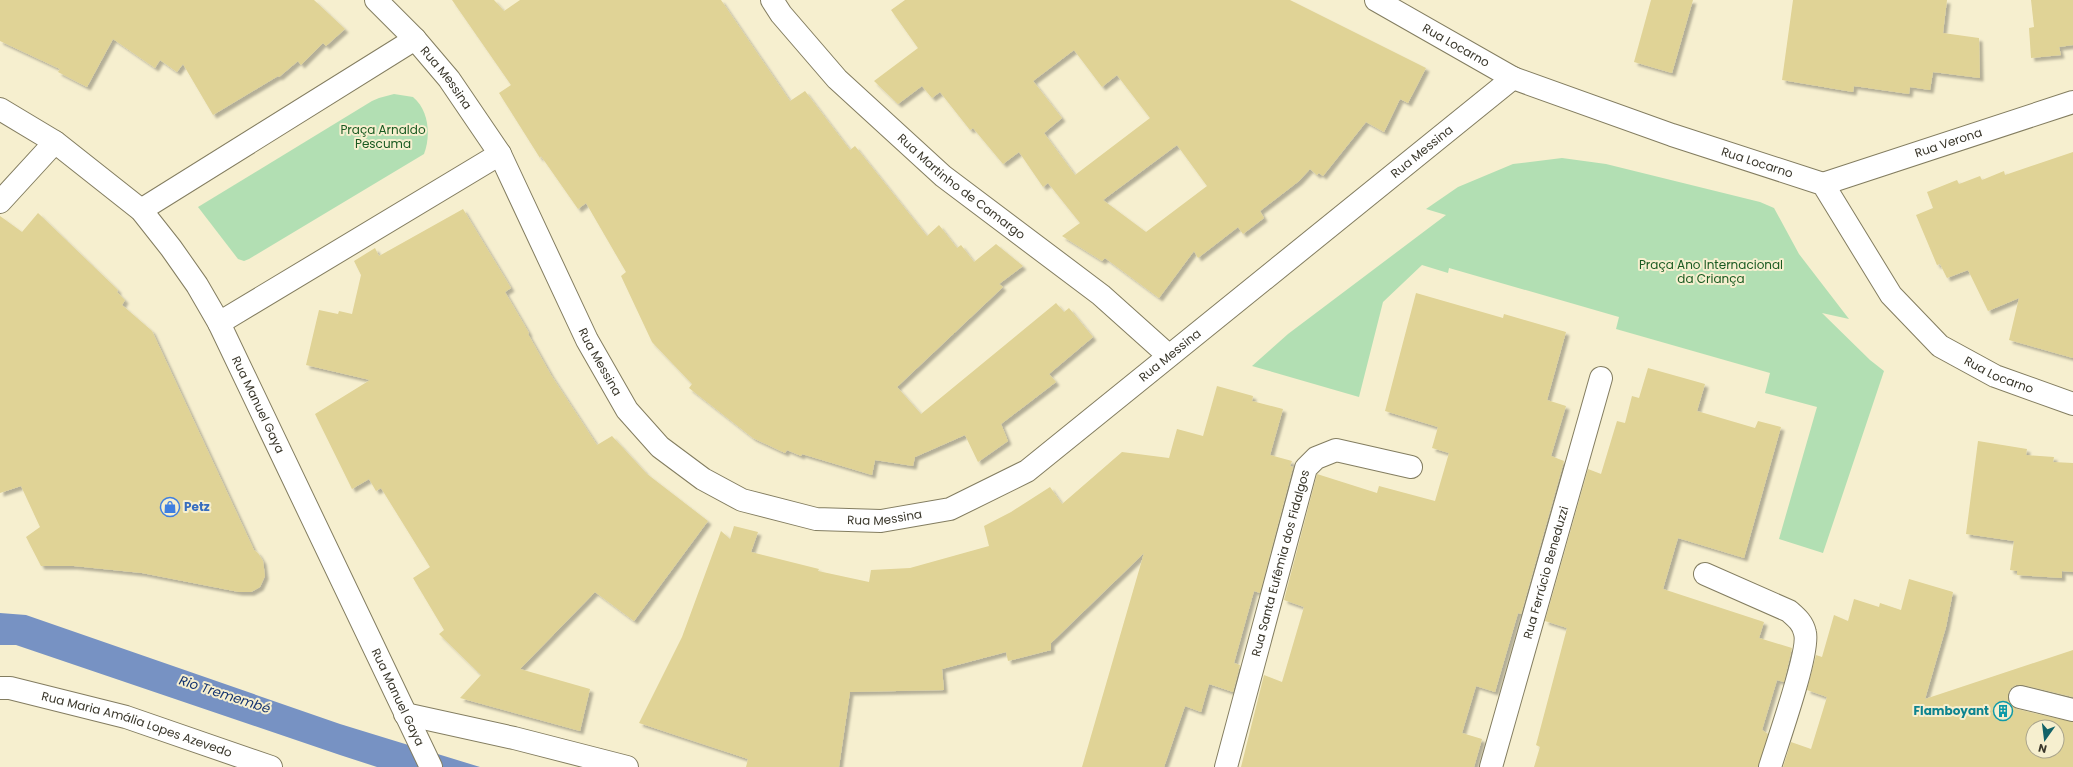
<svg xmlns="http://www.w3.org/2000/svg" width="2073" height="767" font-family="Poppins,sans-serif">
  <style>
    .green { fill: #b2dfb3 }
    .water { fill: #7792c3 }
    .building { fill: #e0d396; fill-rule: evenodd; filter: url(#shadow) }
    .lines { fill: none; stroke-linecap: round; stroke-linejoin: round }
    .street-casing { stroke: #837d60; stroke-width: 24 }
    .secondary-casing { stroke: #837d60; stroke-width: 24 }
    .street { stroke: #fff; stroke-width: 22 }
    .secondary { stroke: #fff; stroke-width: 22 }
    .labels { text-anchor: middle; stroke-width: 4; stroke-linejoin: round; paint-order: stroke }
    .street-label { font-size: 12px; fill: #3a372b; stroke: #f6efcf }
    .park-label { font-size: 12px; fill: #195a21; stroke: #f6efcf }
    .shop-label { font-size: 12px; font-weight: bold; fill: #366cbe; stroke: #f6efcf; text-anchor: start }
    .culture-label { font-size: 12px; font-weight: bold; fill: #0d838f; stroke: #f6efcf; text-anchor: end }
    .water-label { font-size: 13px; font-style: italic; fill: #14336f; stroke: #f6efcf }
  </style>
  <defs>
    <filter id="shadow"><feDropShadow dx="3.5" dy="3.5" stdDeviation="1" flood-color="#0004"/></filter>
  </defs>
  <rect width="100%" height="100%" fill="#f6efcf"/>
  <g class="green">
    <path d="M394,94L413,97C429,110 431,136 424,154L249,259L244,261L238,259L198,207L372,101L379,98Z"/>
    <polygon points="1562,158 1606,164 1760,202 1774,208 1799,254 1849,319 1822,313 1870,360 1884,371 1823,553 1779,539 1817,407 1765,393 1770,373 1616,329 1619,317 1449,268 1448,273 1422,265 1383,302 1359,397 1252,366 1288,334 1446,215 1426,209 1458,187 1513,164"/>
  </g>
  <polygon class="water" points="0,613 26,615 340,724 480,767 377,767 340,755 16,645 0,645"/>
  <g class="building">
    <polygon points="0,0 314,0 345,29 326,46 323,43 301,65 298,61 279,77 278,76 213,115 183,64 177,72 160,60 155,68 113,39 87,87 58,72 60,69 0,41"/>
    <polygon points="452,0 494,0 504,11 520,0 721,0 790,101 805,91 850,150 855,146 927,236 939,225 957,248 961,245 974,262 996,244 1023,266 999,284 1003,287 897,387 921,414 1056,303 1064,312 1069,308 1093,337 1049,374 1056,382 1001,424 1008,441 978,462 965,435 915,457 913,466 875,460 872,475 802,454 801,456 787,450 785,453 753,438 689,388 692,384 652,342 621,276 626,272 586,203 578,209 541,156 540,158 499,93 511,85"/>
    <path d="M905,0H1290L1426,68L1408,103L1400,99L1384,132L1366,122L1323,176L1319,173L1317,175L1310,169L1299,181L1260,211L1264,218L1243,234L1238,227L1198,258L1194,251L1159,298L1105,258L1102,261L1062,236L1080,223L1048,183L1043,187L1019,152L1003,164L973,128L970,130L940,92L932,98L922,86L898,104L874,81L918,48L891,10ZM1074,50L1102,87L1117,75L1150,118L1075,175L1044,133L1062,118L1033,81ZM1177,145L1207,186L1146,232L1103,200Z"/>
    <polygon points="1651,0 1693,0 1672,73 1634,62"/>
    <polygon points="1793,0 1947,0 1943,33 1979,38 1980,78 1933,72 1930,90 1910,87 1909,94 1854,86 1853,92 1782,80"/>
    <polygon points="2031,0 2073,0 2073,45 2059,47 2061,55 2031,58 2029,28 2034,27"/>
    <polygon points="2073,152 2073,358 2009,340 2019,298 1988,311 1968,270 1947,278 1940,264 1937,265 1916,215 1933,208 1927,192 1957,180 1959,184 1980,176 1982,180 2004,171 2005,175"/>
    <polygon points="463,209 511,288 505,292 529,333 528,334 551,375 597,445 612,436 647,474 708,521 634,621 595,592 520,669 590,689 580,731 460,698 481,675 439,634 444,630 413,578 430,567 381,488 376,491 369,479 352,489 315,414 370,380 306,365 319,310 338,314 339,311 352,314 361,275 354,261 375,248 379,256"/>
    <polygon points="38,213 118,290 117,292 125,300 122,305 152,331 254,550 258,553 263,561 265,576 260,587 251,592 239,592 142,573 74,566 41,566 26,537 40,527 21,486 0,493 0,216 22,232"/>
    <polygon points="1416,293 1503,318 1504,314 1566,332 1547,400 1566,406 1551,456 1564,461 1521,614 1518,613 1495,692 1476,686 1462,733 1482,739 1474,767 1241,767 1264,675 1282,682 1304,607 1284,600 1317,474 1377,493 1379,486 1435,501 1449,453 1432,448 1438,427 1385,411"/>
    <polygon points="1648,368 1705,384 1697,411 1755,428 1758,421 1781,427 1744,558 1678,538 1663,589 1764,622 1759,638 1792,648 1784,682 1777,680 1762,730 1768,734 1758,767 1534,767 1540,747 1536,745 1567,628 1545,621 1588,469 1601,474 1617,421 1625,423 1632,396 1639,398"/>
    <polygon points="1217,386 1253,396 1252,401 1283,409 1270,455 1292,461 1290,466 1293,467 1260,593 1254,591 1234,663 1240,665 1233,692 1209,684 1201,712 1185,706 1164,767 1082,767 1144,553 1051,643 1051,650 1008,661 1006,652 942,669 944,690 850,692 839,767 746,767 748,759 639,723 682,637 721,531 730,539 734,526 758,532 751,552 819,569 818,571 869,582 871,570 910,568 989,546 984,526 1011,512 1050,487 1062,504 1122,452 1169,458 1177,429 1203,436"/>
    <polygon points="1978,441 2027,449 2026,455 2054,457 2053,462 2073,463 2073,572 2062,571 2062,578 2017,575 2017,571 2010,570 2014,541 1966,534"/>
    <path d="M1909,579L1953,592L1946,627L1925,699L2073,650V697L2023,685H2016L2011,688L2008,694V701L2012,706L2017,709L2073,722V767H1783L1791,742L1811,749L1827,697L1807,690L1816,655L1822,657L1834,615L1848,621L1854,599L1879,607L1880,603L1901,610ZM2033,727H2057V751H2033Z"/>
  </g>
  <g class="lines">
    <g class="street-casing">
      <g id="street">
        <path id="s1" d="M376,0L415,39L449,79L500,154L587,340L627,410L660,447L703,479L742,500L816,519L881,521L950,509L1027,471L1513,78"/>
        <path id="s2" d="M772,0L781,14L837,79L943,176L1101,295L1168,355"/>
        <path id="s3" d="M1376,0L1513,78L1672,135L1823,184L1891,295L1940,346L1995,376L2073,404"/>
        <path id="s4" d="M1823,184L2073,102"/>
        <polyline points="0,202 55,142"/>
        <polyline points="141,210 415,39"/>
        <polyline points="219,323 500,154"/>
        <path d="M1705,574L1789,611C1797,618 1803,623 1805,633C1810,651 1777,744 1770,767"/>
        <polyline points="2020,697 2073,710"/>
        <polyline points="405,714 514,738 627,767"/>
        <path id="s5" d="M1226,767L1306,468L1316,458L1336,450L1411,467"/>
        <path id="s6" d="M1491,767L1601,378"/>
      </g>
    </g>
    <g class="secondary-casing">
      <g id="secondary">
        <path id="s7" d="M0,109L55,142L141,210L171,248L197,285L219,323L431,767"/>
        <path id="s8" d="M0,688H10L126,717L271,767"/>
      </g>
    </g>
    <use href="#street" class="street"/>
    <use href="#secondary" class="secondary"/>
  </g>
  <defs>
    <g id="shop-ring" transform="scale(1)"><circle r="9.5" fill="#f6efcf" stroke="#3f7fe0" stroke-width="1.5"/><path d="M-5-2.5h2.3a2.7 3.5 0 0 1 5.4 0H5L5.5 6h-11ZM-1.5-2.5h3a1.5 2.3 0 0 0-3 0Z" fill="#3f7fe0"/></g>
    <g id="building-ring" transform="scale(1)"><circle r="9.5" fill="#f6efcf" stroke="#0f9aa8" stroke-width="1.5"/><path d="M-4-6H4V6H1V3H-1V6H-4ZM-2.5-4.3h1.7v1.8h-1.7ZM.8-4.3h1.7v1.8H.8ZM-2.5-1h1.7V.8h-1.7ZM.8-1h1.7V.8H.8Z" fill="#0f9aa8"/></g>
  </defs>
  <g fill-rule="evenodd">
    <use href="#shop-ring" x="170" y="507"/>
    <use href="#building-ring" x="2003" y="711"/>
  </g>
  <g class="labels">
    <g class="street-label">
      <text dy="4" stroke="none"><textPath href="#s3" startOffset="92">Rua Locarno</textPath></text>
      <text dy="4" stroke="none"><textPath href="#s1" startOffset="105">Rua Messina</textPath></text>
      <text dy="4" stroke="none"><textPath href="#s4" startOffset="132">Rua Verona</textPath></text>
      <text dy="4" stroke="none"><textPath href="#s1" startOffset="1437">Rua Messina</textPath></text>
      <text dy="4" stroke="none"><textPath href="#s3" startOffset="416">Rua Locarno</textPath></text>
      <text dy="4" stroke="none"><textPath href="#s2" startOffset="267">Rua Martinho de Camargo</textPath></text>
      <text dy="4" stroke="none"><textPath href="#s1" startOffset="1113">Rua Messina</textPath></text>
      <text dy="4" stroke="none"><textPath href="#s1" startOffset="429">Rua Messina</textPath></text>
      <text dy="4" stroke="none"><textPath href="#s3" startOffset="752">Rua Locarno</textPath></text>
      <text dy="4" stroke="none"><textPath href="#s7" startOffset="402">Rua Manuel Gaya</textPath></text>
      <text dy="4" stroke="none"><textPath href="#s1" startOffset="777">Rua Messina</textPath></text>
      <text dy="4" stroke="none"><textPath href="#s5" startOffset="211">Rua Santa Eufêmia dos Fidalgos</textPath></text>
      <text dy="4" stroke="none"><textPath href="#s6" startOffset="202">Rua Ferrúcio Beneduzzi</textPath></text>
      <text dy="4" stroke="none"><textPath href="#s7" startOffset="726">Rua Manuel Gaya</textPath></text>
      <text dy="4" stroke="none"><textPath href="#s8" startOffset="142">Rua Maria Amália Lopes Azevedo</textPath></text>
    </g>
    <g class="park-label">
      <text x="383" y="134">Praça Arnaldo<tspan x="383" dy="14">Pescuma</tspan></text>
      <text x="1711" y="269">Praça Ano Internacional<tspan x="1711" dy="14">da Criança</tspan></text>
    </g>
    <g class="shop-label">
      <text x="184" y="511">Petz</text>
    </g>
    <g class="culture-label">
      <text x="1989" y="715">Flamboyant</text>
    </g>
    <g class="water-label">
      <text transform="translate(225 694) rotate(18)" y="5">Rio Tremembé</text>
    </g>
  </g>
  <g transform="translate(2045 739) rotate(194)"><circle r="19" fill="#f6efcf" stroke="#aba58d"/>
  <path d="M0-3L7 15L0 10L-7 15Z" fill="#136368"/>
  <text y="-6" font-size="11" font-weight="bold" text-anchor="middle" fill="#3a372b">N</text>
  </g>
</svg>
